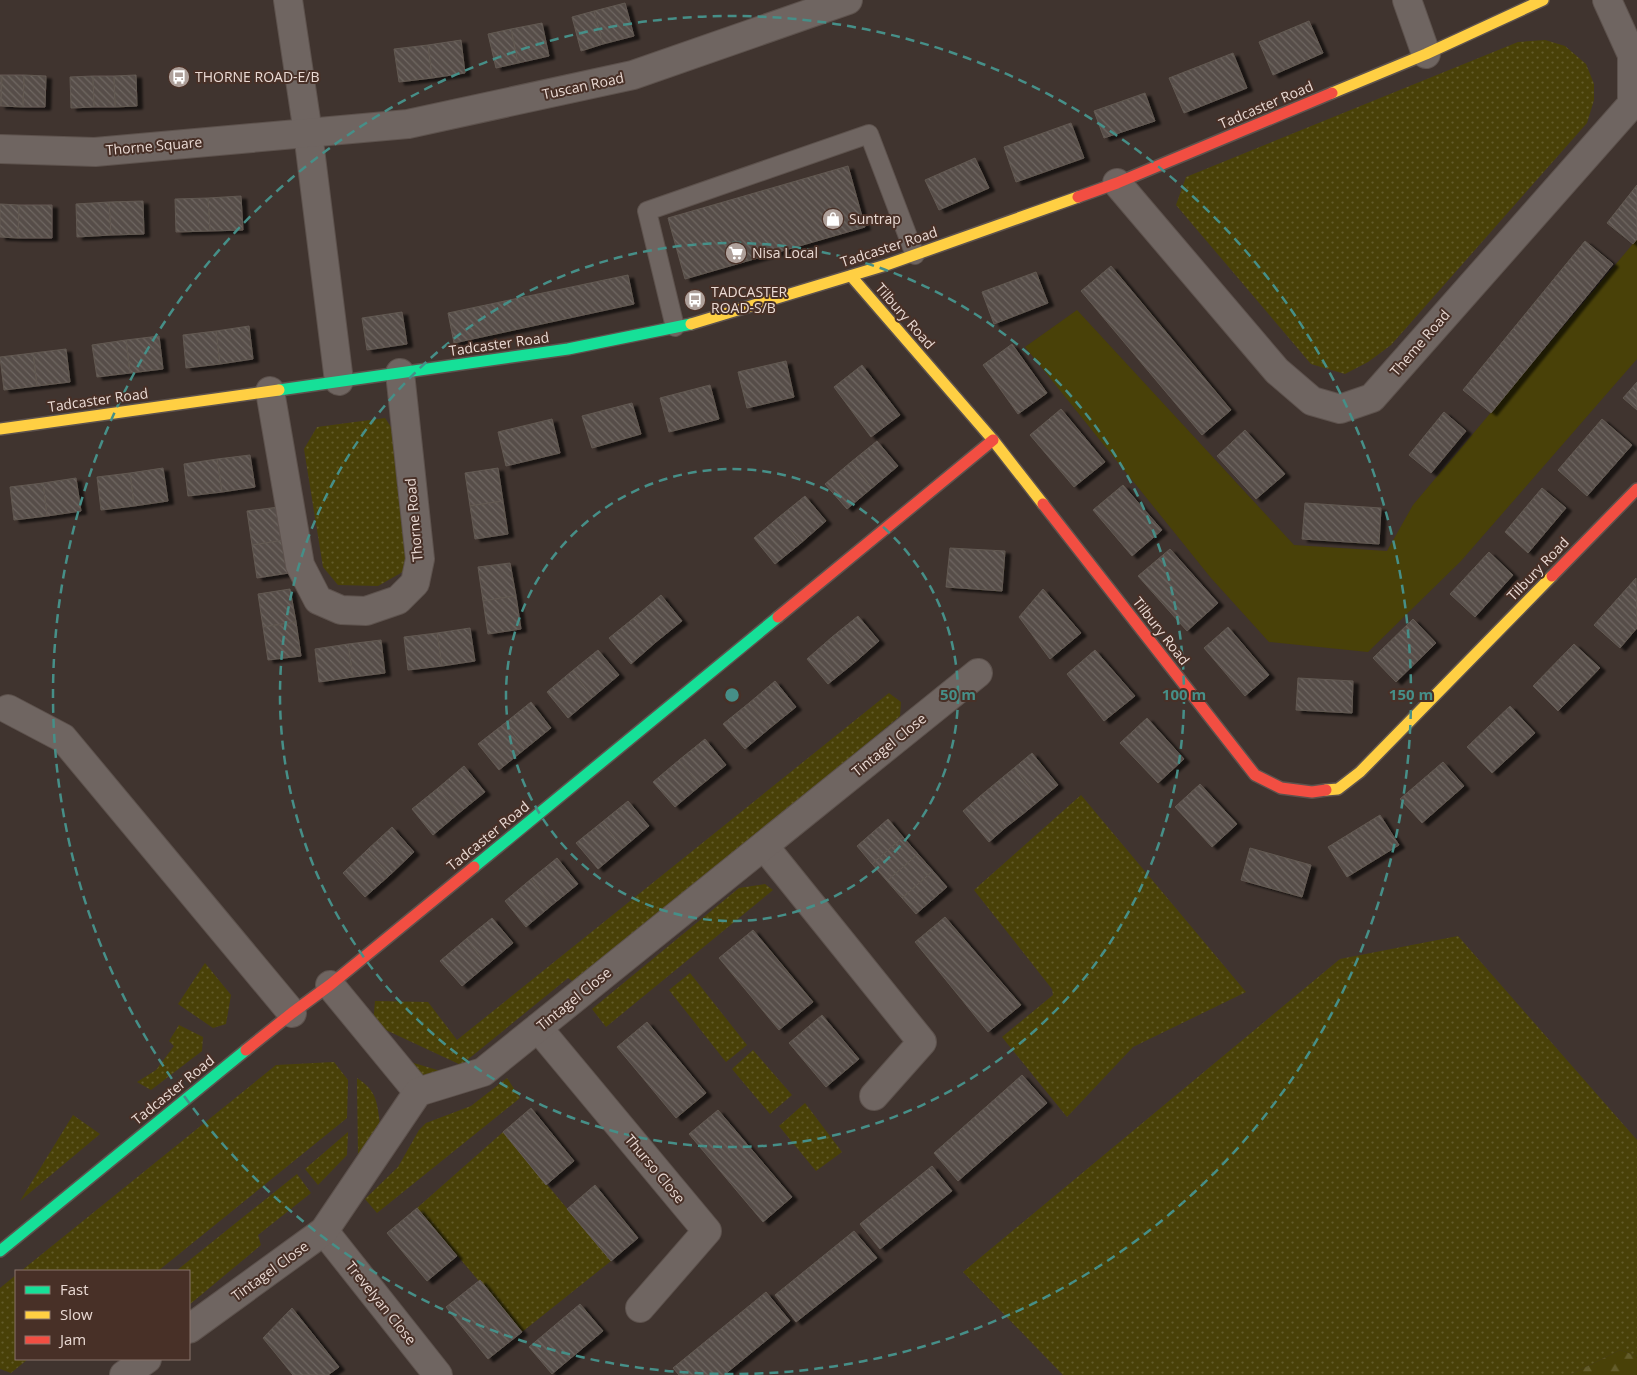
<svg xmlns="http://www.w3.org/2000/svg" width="1637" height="1375" font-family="'Open Sans',sans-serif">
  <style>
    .grass { fill: url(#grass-dots) }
    .forest { fill: url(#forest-firs) }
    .green { fill: #494108 }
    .building { fill: url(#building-back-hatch); stroke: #625952; filter: url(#shadow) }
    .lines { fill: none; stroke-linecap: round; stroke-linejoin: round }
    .lane-casing { stroke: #5d524d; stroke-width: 20 }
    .street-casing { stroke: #5d524d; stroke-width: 30 }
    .fast-casing { stroke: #5d524d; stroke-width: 14 }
    .slow-casing { stroke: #5d524d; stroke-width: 14 }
    .jam-casing { stroke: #5d524d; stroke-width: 14 }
    .lane { stroke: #6f6561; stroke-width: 18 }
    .street { stroke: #6f6561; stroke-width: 28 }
    .fast { stroke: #16e098; stroke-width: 11 }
    .slow { stroke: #ffcf43; stroke-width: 11 }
    .jam { stroke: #f24e42; stroke-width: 11 }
    .ring { fill: none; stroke: #468f88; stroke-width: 2.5; stroke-dasharray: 9 6 }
    .labels { text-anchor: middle; stroke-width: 4; stroke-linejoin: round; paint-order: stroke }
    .poi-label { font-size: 14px; fill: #eadad4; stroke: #483027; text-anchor: start }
    .street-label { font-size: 14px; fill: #eadad4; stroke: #483027 }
    .centre { fill: #468f88; stroke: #483027; stroke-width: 2.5 }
    .ring-label { font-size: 15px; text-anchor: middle; font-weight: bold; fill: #468f88; stroke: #483027; stroke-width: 4; stroke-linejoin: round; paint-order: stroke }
  </style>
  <defs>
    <pattern id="grass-dots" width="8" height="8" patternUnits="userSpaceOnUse" patternTransform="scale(1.25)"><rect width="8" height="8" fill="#494108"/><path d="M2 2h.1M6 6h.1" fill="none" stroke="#635c2b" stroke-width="1.8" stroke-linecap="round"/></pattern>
    <pattern id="forest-firs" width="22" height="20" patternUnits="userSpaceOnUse" patternTransform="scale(1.25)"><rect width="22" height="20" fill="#494108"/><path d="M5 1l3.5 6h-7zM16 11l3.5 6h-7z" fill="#635c2b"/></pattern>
    <pattern id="building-back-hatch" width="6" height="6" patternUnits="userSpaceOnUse" patternTransform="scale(1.25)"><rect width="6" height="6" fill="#574e48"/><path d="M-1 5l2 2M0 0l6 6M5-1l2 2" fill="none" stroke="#6f6762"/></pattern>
    <filter id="shadow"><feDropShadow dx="5.5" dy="3" stdDeviation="1" flood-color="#0009"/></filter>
  </defs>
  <rect width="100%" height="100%" fill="#40342f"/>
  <g class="grass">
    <polygon points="1545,40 1565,46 1586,64 1594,84 1594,100 1587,123 1391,345 1368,362 1345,374 1311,364 1176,205 1186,177 1518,42"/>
    <polygon points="385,418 399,439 411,550 406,570 378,586 338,585 323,567 304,449 317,427"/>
    <polygon points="889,693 901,702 900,716 577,984 568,978 461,1065 373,1024 375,1001 428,1002 457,1040"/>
    <polygon points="1081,795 1246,992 1133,1047 1067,1117 1002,1037 1053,995 1052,989 974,890"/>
    <polygon points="765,884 773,890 606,1027 592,1009 739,888"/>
    <polygon points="1458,936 1637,1140 1637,1356 1620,1350 1570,1375 1063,1375 963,1272 1340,959"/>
    <polygon points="205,963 231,995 226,1024 213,1028 178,1004"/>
    <polygon points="690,973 747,1045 726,1062 669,990"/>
    <polygon points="179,1025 203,1037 202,1051 151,1090 137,1082 156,1070 174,1046 169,1041"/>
    <polygon points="753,1050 792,1095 770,1114 732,1069"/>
    <polygon points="387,1055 464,1078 433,1087"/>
    <polygon points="334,1062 348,1080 347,1118 158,1271 139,1271 138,1270 136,1271 21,1271 276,1065"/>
    <path d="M357,1078C377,1091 377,1102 380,1124L358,1156Z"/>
    <polygon points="507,1078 520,1098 377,1213 365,1199 398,1167 419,1130 426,1123 471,1106"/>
    <polygon points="805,1103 842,1152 816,1171 779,1126"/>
    <polygon points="73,1115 100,1134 20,1201"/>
    <polygon points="348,1132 347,1155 318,1185 305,1169"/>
    <polygon points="503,1132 611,1261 522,1332 417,1208"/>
    <polygon points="297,1174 311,1193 258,1235 261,1245 189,1305 189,1271 176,1271"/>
    <polygon points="16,1275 16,1359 28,1359 11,1373 0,1369 0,1288"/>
  </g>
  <polygon class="forest" points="1620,1350 1637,1356 1637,1375 1570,1375"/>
  <polygon class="green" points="1637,239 1637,359 1461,561 1368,652 1269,642 1211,578 1025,347 1077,310 1294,545 1387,551 1413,505"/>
  <g class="building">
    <polygon points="625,3 634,36 603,44 594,11"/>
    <polygon points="594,11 603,44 581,51 572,17"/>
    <polygon points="1309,21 1323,53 1273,75 1259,42"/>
    <polygon points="542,23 549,56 518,63 511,29"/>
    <polygon points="511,29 518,63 496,68 488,34"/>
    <polygon points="461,40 465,73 432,78 428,45"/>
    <polygon points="428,45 432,78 399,82 394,49"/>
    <polygon points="1233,53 1247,88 1184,113 1169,78"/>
    <polygon points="0,75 2,75 1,106 0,106"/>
    <polygon points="2,75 24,75 23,107 1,106"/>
    <polygon points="24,75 46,76 45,107 23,107"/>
    <polygon points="136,75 137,106 115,107 114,76"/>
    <polygon points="93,76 94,107 71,108 70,77"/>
    <polygon points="93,76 114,76 115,107 94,107"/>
    <polygon points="1145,93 1155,121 1104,138 1094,111"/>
    <polygon points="1071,123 1084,158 1016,182 1004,147"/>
    <polygon points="975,158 989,188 939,210 925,180"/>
    <polygon points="848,166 865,227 685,279 668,218"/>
    <polygon points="1637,185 1637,239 1633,244 1607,223"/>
    <polygon points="241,196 243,230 210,231 208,198"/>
    <polygon points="208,198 210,231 176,232 175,199"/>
    <polygon points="143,201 144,234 111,235 109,202"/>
    <polygon points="109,202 111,235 77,237 76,204"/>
    <polygon points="0,204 19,205 18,238 0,237"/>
    <polygon points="19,205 52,205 52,238 18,238"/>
    <polygon points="1585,241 1613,264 1491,413 1463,390"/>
    <polygon points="1111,266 1231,410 1202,435 1081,291"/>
    <polygon points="1036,272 1048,303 994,324 982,292"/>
    <polygon points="628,275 634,304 454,343 448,313"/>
    <polygon points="402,312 407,344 367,350 362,318"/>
    <polygon points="249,326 253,359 220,364 216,331"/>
    <polygon points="216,331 220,364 186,368 183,335"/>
    <polygon points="159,336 163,369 130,373 126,340"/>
    <polygon points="126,340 130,373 97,377 92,345"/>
    <polygon points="1012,344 1047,393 1018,414 983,365"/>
    <polygon points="66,349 70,382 37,386 33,353"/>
    <polygon points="33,353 37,386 4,390 0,357"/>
    <polygon points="786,361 794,397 747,408 738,372"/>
    <polygon points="862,365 900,415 871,437 834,387"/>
    <polygon points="1637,382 1637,410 1623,398"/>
    <polygon points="710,385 719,419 669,432 660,398"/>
    <polygon points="632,403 641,434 592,448 582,416"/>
    <polygon points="1061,409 1105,462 1074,487 1030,435"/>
    <polygon points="1444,412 1466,431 1431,473 1409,455"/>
    <polygon points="552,419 560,453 506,466 498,432"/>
    <polygon points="1602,419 1632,445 1587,496 1558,470"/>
    <polygon points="1245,430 1285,474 1256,499 1217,456"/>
    <polygon points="877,441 898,466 872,488 851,462"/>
    <polygon points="250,455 255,487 222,492 217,459"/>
    <polygon points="217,459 222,492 188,496 184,464"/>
    <polygon points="851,462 872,488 847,509 825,484"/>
    <polygon points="163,468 168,501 134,506 130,473"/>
    <polygon points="498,468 503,501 470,506 465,473"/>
    <polygon points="130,473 134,506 101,510 97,477"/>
    <polygon points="76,478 81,511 47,516 43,483"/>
    <polygon points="43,483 47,516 14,520 10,487"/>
    <polygon points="1123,485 1162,530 1132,556 1093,510"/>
    <polygon points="1542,488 1566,508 1528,553 1505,532"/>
    <polygon points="805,496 826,521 801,543 779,517"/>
    <polygon points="503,501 508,534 475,539 470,506"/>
    <polygon points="1305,503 1381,508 1379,544 1302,539"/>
    <polygon points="279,507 284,540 252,545 247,511"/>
    <polygon points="779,517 801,543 775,564 754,538"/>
    <polygon points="284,540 289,573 257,578 252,545"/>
    <polygon points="950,548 1005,551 1002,591 946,587"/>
    <polygon points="1170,549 1218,603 1187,631 1138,576"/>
    <polygon points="1489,552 1513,575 1475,617 1450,594"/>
    <polygon points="510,563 516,596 483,601 478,567"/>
    <polygon points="1636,578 1637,628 1620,648 1594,625"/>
    <polygon points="290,589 296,622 263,627 258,594"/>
    <polygon points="1043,589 1081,633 1050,659 1019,617"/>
    <polygon points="661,595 682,621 656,642 635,617"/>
    <polygon points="516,596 521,629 488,634 483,601"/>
    <polygon points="858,616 879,641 854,663 832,637"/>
    <polygon points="635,617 656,642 631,664 609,638"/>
    <polygon points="1413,619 1436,643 1396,682 1373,658"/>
    <polygon points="296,622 301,656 268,660 263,627"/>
    <polygon points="1228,627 1269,675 1245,696 1204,648"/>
    <polygon points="470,628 475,661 442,666 437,633"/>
    <polygon points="437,633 442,666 408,670 404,637"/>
    <polygon points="832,637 854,663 828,684 807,659"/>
    <polygon points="381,640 385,673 353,677 348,644"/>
    <polygon points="348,644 353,677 319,682 315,649"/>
    <polygon points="1574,644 1600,668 1558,711 1533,686"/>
    <polygon points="598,650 619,675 593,697 572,671"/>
    <polygon points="1095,650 1135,696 1104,721 1067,674"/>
    <polygon points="572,671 593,697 568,718 547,692"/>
    <polygon points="1298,678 1353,681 1352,713 1296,710"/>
    <polygon points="775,681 796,707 770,728 749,703"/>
    <polygon points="531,702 551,728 525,749 505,723"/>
    <polygon points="749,703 770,728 745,749 723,724"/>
    <polygon points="1510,706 1535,733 1492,773 1467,747"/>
    <polygon points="1147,718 1184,759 1158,783 1120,743"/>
    <polygon points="505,723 525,749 499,770 478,744"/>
    <polygon points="705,739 726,765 700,786 679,760"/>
    <polygon points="1032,753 1058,785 1040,800 1014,768"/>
    <polygon points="679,760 700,786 675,807 653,782"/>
    <polygon points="1443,762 1464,786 1422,823 1400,799"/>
    <polygon points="464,766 485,792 459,813 438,788"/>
    <polygon points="1014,768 1040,800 1023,814 997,782"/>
    <polygon points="997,782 1023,814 1005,828 979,797"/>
    <polygon points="1200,784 1237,824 1212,847 1175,807"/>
    <polygon points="438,788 459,813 433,835 412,809"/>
    <polygon points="979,797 1005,828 989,842 963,811"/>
    <polygon points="628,801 649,826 623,848 602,822"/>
    <polygon points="1380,815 1399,845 1347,877 1328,847"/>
    <polygon points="888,819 903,837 872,864 857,846"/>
    <polygon points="602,822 623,848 598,869 576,843"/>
    <polygon points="392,827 414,852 390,875 367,850"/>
    <polygon points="903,837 918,854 887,881 872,864"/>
    <polygon points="1250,848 1311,865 1302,897 1241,880"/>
    <polygon points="367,850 390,875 365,897 343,873"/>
    <polygon points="918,854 933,871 902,898 887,881"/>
    <polygon points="557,858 578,884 552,905 531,879"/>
    <polygon points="933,871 947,887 916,914 902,898"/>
    <polygon points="531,879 552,905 526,927 505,901"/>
    <polygon points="945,917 1021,1005 988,1032 915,942"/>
    <polygon points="492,918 513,943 487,965 466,939"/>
    <polygon points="753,930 813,1002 779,1030 719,958"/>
    <polygon points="466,939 487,965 462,986 440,961"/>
    <polygon points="822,1015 859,1059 826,1087 789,1043"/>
    <polygon points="647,1022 706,1093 676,1118 617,1047"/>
    <polygon points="1022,1075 1047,1103 958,1181 934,1153"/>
    <polygon points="531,1108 574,1161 546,1185 503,1132"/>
    <polygon points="718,1110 792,1197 763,1222 689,1134"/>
    <polygon points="932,1166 952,1191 880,1249 860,1224"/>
    <polygon points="595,1185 638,1238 611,1261 567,1209"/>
    <polygon points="417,1208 457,1256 427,1281 387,1233"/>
    <polygon points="854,1231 877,1258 796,1322 775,1295"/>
    <polygon points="480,1280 522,1332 488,1359 446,1307"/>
    <polygon points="766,1292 790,1321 724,1375 679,1375 673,1368"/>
    <polygon points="580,1304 603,1331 552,1374 529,1347"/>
    <polygon points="292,1308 339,1367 328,1375 293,1375 263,1338"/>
  </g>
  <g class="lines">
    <g class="lane-casing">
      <polyline id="lane" points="675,327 647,211 869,134 915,255"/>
    </g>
    <g class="street-casing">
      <g id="street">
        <polyline points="288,0 308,133 339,381"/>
        <polyline points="1407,0 1426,54"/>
        <polyline points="0,149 95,152 408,124 633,75 848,0"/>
        <polyline points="1117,183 1277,371 1312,401 1340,409 1372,398 1632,104 1632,55 1607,0"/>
        <polyline points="270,391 300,565 318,600 341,610 366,611 398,600 415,583 420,559 400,373"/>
        <polyline points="8,709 63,738 292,1013"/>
        <polyline points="764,846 922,1042 874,1096"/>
        <polyline points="330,985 418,1092"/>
        <polyline points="538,1028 707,1231 640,1308"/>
        <polyline points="324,1231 438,1375"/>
        <polyline points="189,1329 324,1231 418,1092 483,1072 978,673"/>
        <polyline points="124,1375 147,1359"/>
      </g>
    </g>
    <g class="fast-casing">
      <g id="fast">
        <polyline points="279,390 568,349 691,324"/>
        <polyline points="474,867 778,617"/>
        <polyline points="0,1251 246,1050"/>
      </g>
    </g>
    <g class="slow-casing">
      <g id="slow">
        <polyline points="1332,93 1426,54 1543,0"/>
        <polyline points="851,276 993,440 1043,504"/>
        <polyline points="691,324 886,265 1078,197"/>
        <polyline points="0,429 279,390"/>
        <polyline points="1326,790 1338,789 1360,772 1552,576"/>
      </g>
    </g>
    <g class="jam-casing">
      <g id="jam">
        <polyline points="1078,197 1117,183 1332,93"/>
        <polyline points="1043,504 1255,775 1281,788 1312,792 1326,790"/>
        <polyline points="1552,576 1637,489"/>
        <polyline points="778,617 993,440"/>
        <polyline points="246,1050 292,1013 330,985 474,867"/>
      </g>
    </g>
    <use href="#lane" class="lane"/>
    <use href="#street" class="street"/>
    <use href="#fast" class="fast"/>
    <use href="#slow" class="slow"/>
    <use href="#jam" class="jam"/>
  </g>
  <g class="ring">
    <circle cx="732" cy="695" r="226"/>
    <circle cx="732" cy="695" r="452"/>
    <circle cx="732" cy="695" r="679"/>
  </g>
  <defs>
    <g id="bus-disc" transform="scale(1.125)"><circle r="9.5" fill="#aea09a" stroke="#483027"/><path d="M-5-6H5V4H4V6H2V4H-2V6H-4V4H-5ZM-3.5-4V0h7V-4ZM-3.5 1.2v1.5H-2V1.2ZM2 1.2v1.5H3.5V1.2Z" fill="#fff"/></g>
    <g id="shop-disc" transform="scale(1.125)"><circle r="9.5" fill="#aea09a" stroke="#483027"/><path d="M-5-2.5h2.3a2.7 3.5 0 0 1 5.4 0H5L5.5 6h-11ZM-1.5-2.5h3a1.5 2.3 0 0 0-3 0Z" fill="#fff"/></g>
    <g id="supermarket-disc" transform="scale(1.125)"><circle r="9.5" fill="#aea09a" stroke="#483027"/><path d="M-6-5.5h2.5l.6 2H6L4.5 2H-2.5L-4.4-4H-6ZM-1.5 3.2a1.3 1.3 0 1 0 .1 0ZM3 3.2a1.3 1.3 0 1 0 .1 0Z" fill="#fff"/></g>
  </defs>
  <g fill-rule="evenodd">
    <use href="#bus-disc" x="179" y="77"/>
    <use href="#shop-disc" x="833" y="219"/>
    <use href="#supermarket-disc" x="736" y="253"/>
    <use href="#bus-disc" x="695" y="300"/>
  </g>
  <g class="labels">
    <g class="poi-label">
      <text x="195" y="82">THORNE ROAD-E/B</text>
      <text x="849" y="224">Suntrap</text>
      <text x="752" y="258">Nisa Local</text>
      <text x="711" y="297">TADCASTER<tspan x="711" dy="16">ROAD-S/B</tspan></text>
    </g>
    <g class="street-label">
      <text transform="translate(583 86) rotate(-12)" y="5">Tuscan Road</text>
      <text transform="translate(1266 105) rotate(-23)" y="5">Tadcaster Road</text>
      <text transform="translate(154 146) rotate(-5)" y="5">Thorne Square</text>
      <text transform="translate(889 247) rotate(-18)" y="5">Tadcaster Road</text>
      <text transform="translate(905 316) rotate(49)" y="5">Tilbury Road</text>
      <text transform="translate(1420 343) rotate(-49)" y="5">Theme Road</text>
      <text transform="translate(499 344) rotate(-8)" y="5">Tadcaster Road</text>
      <text transform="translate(98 400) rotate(-8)" y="5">Tadcaster Road</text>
      <text transform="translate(414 520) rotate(-95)" y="5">Thorne Road</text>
      <text transform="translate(1538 569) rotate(-46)" y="5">Tilbury Road</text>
      <text transform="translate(1161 631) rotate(52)" y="5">Tilbury Road</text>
      <text transform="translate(889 745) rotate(-39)" y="5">Tintagel Close</text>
      <text transform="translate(488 836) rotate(-39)" y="5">Tadcaster Road</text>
      <text transform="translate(574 999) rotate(-39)" y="5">Tintagel Close</text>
      <text transform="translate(173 1090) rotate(-39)" y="5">Tadcaster Road</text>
      <text transform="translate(655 1169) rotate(50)" y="5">Thurso Close</text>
      <text transform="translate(270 1271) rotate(-36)" y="5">Tintagel Close</text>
      <text transform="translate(381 1303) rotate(51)" y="5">Trevelyan Close</text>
    </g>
  </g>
  <circle cx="732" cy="695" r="8" class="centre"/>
  <g class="ring-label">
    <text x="958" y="700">50 m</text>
    <text x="1184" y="700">100 m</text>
    <text x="1411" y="700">150 m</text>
  </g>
  <rect x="15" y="1270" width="175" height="90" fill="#483027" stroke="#89746c"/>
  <rect x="25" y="1286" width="25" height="8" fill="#16e098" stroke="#89746c"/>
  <text x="60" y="1295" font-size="15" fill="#eadad4">Fast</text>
  <rect x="25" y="1311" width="25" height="8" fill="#ffcf43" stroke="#89746c"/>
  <text x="60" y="1320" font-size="15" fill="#eadad4">Slow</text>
  <rect x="25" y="1336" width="25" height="8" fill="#f24e42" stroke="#89746c"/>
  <text x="60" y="1345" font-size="15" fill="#eadad4">Jam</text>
</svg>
